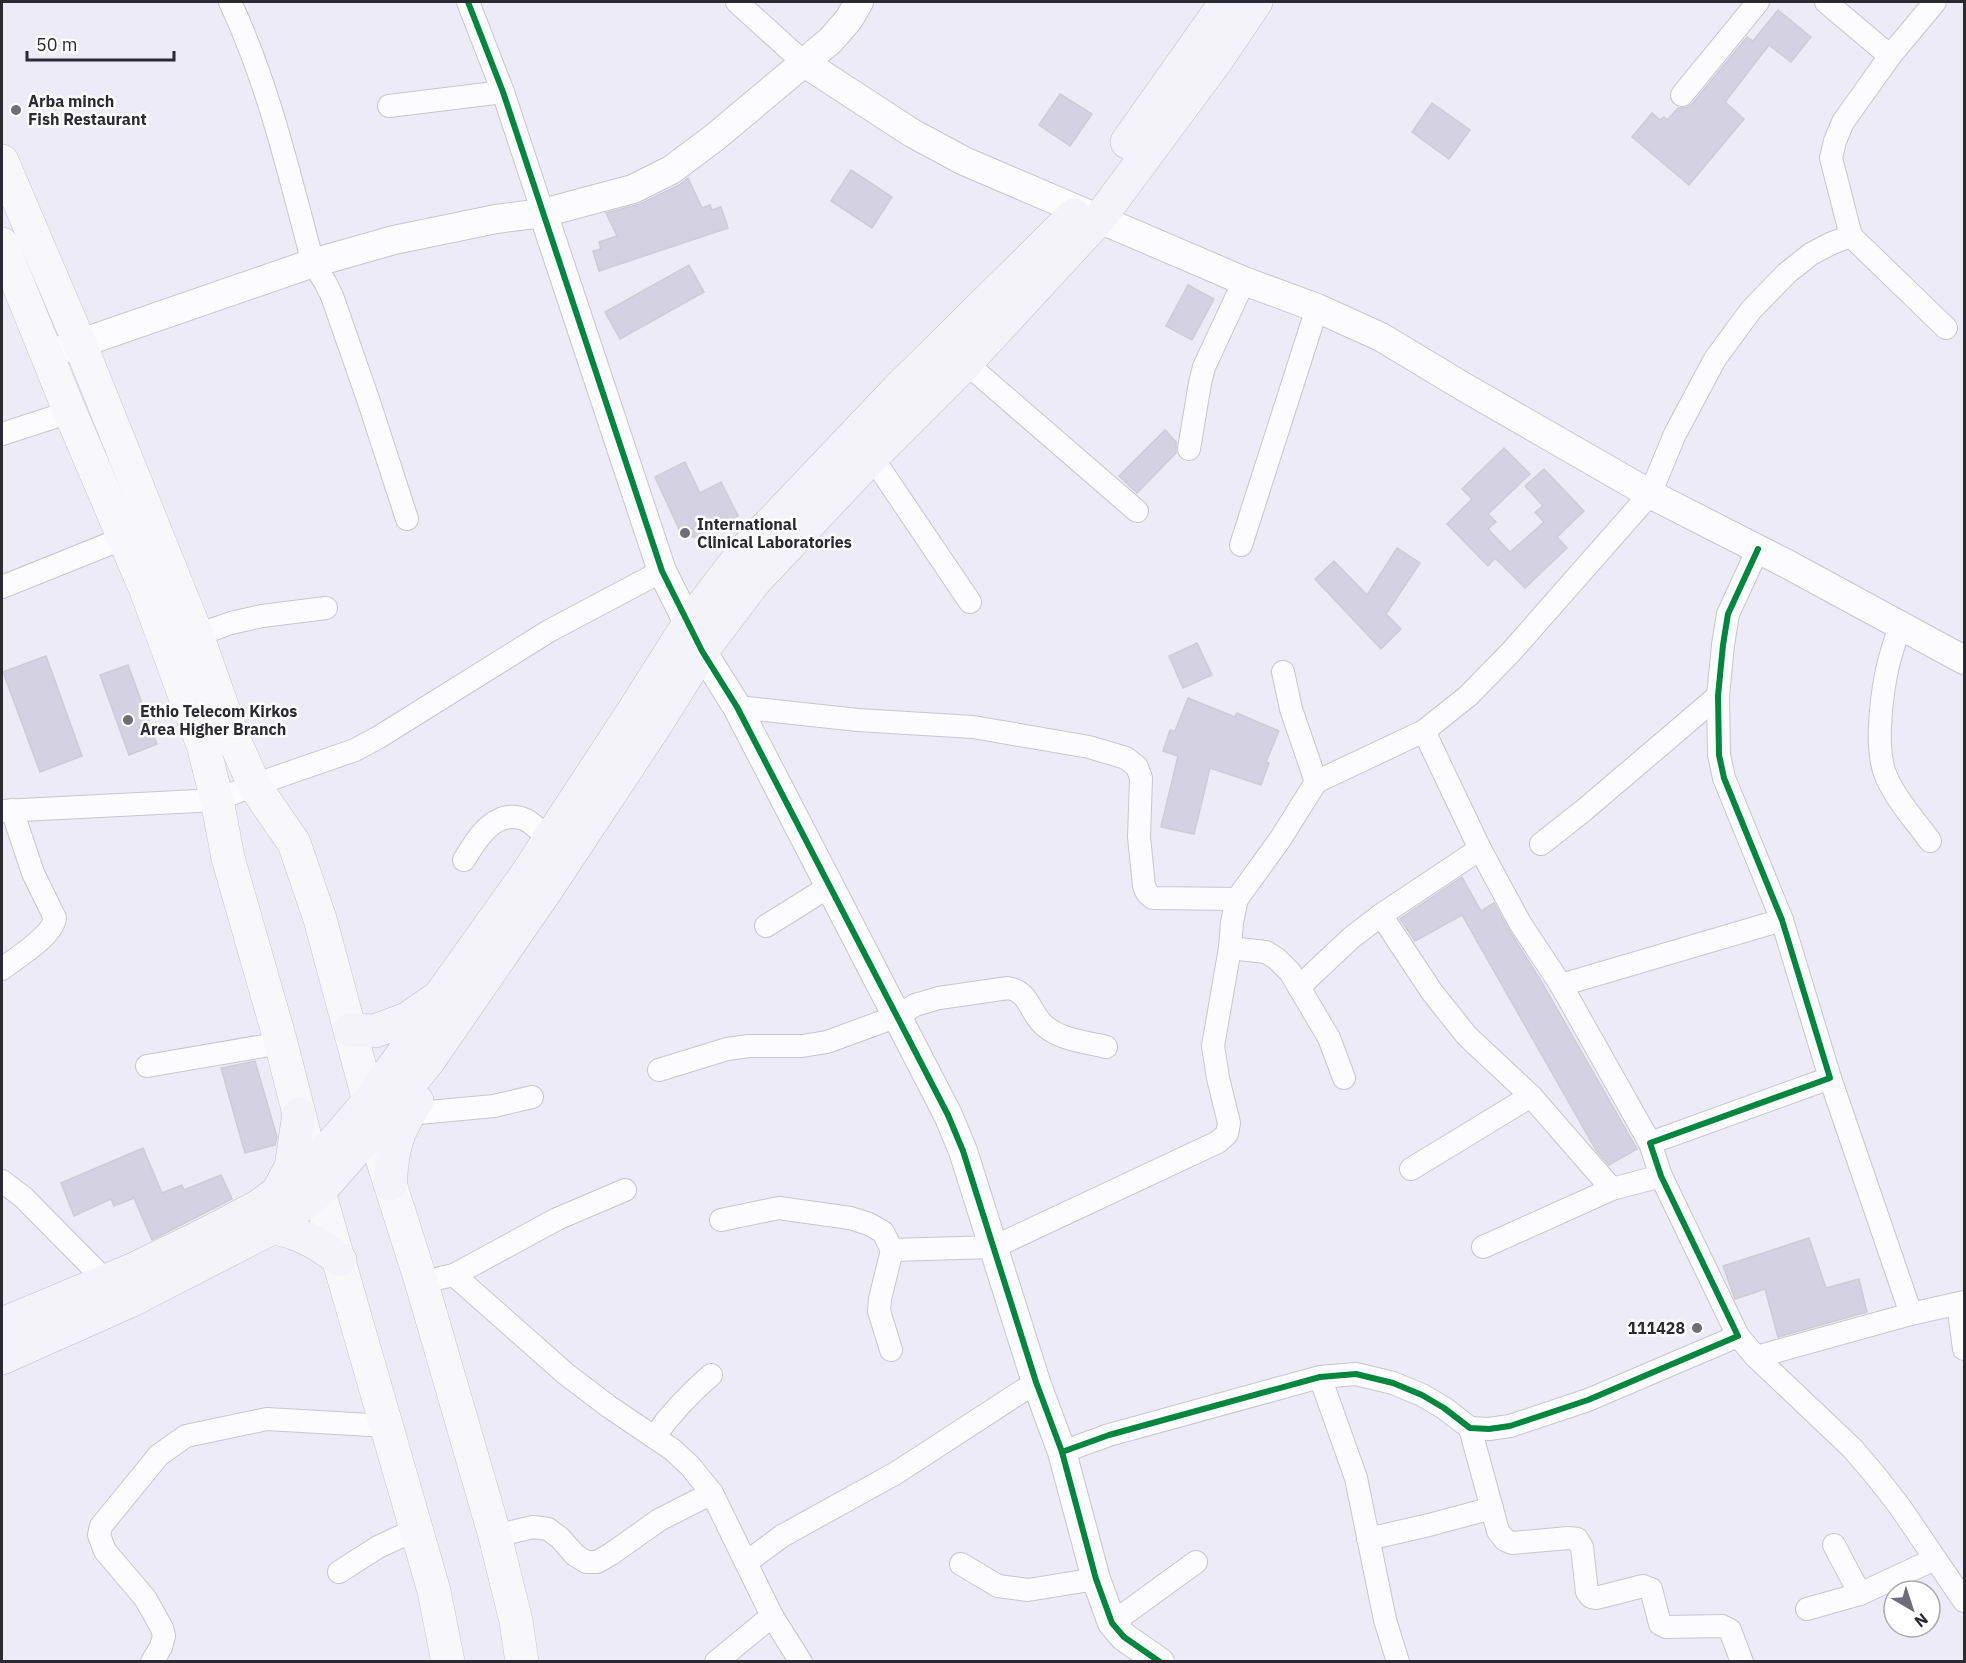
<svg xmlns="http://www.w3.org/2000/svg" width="1966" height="1663" font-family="'IBM Plex Sans',sans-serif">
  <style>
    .building { fill: #d4d2e2; stroke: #cdccd6; stroke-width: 1.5 }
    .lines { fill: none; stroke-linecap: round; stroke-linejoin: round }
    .minor-casing { stroke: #c7c6d0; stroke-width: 24 }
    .tertiary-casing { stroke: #c7c6d0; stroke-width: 30 }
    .secondary-casing { stroke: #c7c6d0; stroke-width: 34 }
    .primary-casing { stroke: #bfbdca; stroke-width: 34 }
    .minor { stroke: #fcfcfe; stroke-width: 22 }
    .tertiary { stroke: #fcfcfe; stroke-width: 28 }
    .secondary { stroke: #f8f8fb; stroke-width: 33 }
    .primary { stroke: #f4f3f9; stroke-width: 33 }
    .cycleway-casing { stroke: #fff; stroke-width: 10 }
    .cycleway { stroke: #00873e; stroke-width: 6 }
    .poi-dot { fill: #6f6d77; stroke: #fff; stroke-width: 2 }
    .labels { text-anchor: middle; stroke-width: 5; stroke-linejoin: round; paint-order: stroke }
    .poi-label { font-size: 16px; font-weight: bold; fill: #2b2932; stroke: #fff; text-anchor: start }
  </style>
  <rect width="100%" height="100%" fill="#ecebf7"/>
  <g class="building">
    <polygon points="1778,10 1811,37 1791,62 1769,45 1725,102 1744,119 1689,185 1632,137 1652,113 1660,120 1664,117 1667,120 1678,108 1686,108 1692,104 1747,37 1753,41"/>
    <polygon points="1060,94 1092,114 1070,146 1039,125"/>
    <polygon points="1432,103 1470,130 1449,159 1412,132"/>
    <polygon points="851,170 892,197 872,228 831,201"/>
    <polygon points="688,178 702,208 710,205 712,210 721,207 728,228 599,271 593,251 601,249 599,242 617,236 606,213 640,204 679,185"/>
    <polygon points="689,265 704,292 620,339 605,312"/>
    <polygon points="1188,285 1214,299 1192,340 1166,326"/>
    <polygon points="1165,430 1176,442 1176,453 1137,493 1119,476"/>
    <polygon points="1504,448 1530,474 1488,514 1496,522 1488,529 1510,552 1544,522 1535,512 1543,506 1525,486 1544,469 1584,511 1557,537 1567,548 1525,588 1495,558 1488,566 1447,524 1472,499 1462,489"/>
    <polygon points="685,462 700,493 721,482 738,516 695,537 687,536 680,531 655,477"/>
    <polygon points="1397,548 1420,563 1386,614 1401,629 1381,649 1315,579 1334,561 1367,595"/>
    <polygon points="1197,643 1212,675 1183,688 1169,656"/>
    <polygon points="46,656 82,756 40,772 3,672"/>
    <polygon points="128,665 157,744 129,755 100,675"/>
    <polygon points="1188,698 1235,717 1237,713 1279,731 1266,762 1269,763 1261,785 1210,768 1194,834 1161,827 1178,756 1163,751 1170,730 1175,731"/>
    <polygon points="1462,877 1481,911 1494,903 1509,930 1541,981 1637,1149 1609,1165 1596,1150 1462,915 1415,941 1400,919"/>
    <polygon points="255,1061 277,1137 275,1145 245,1153 221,1068"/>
    <polygon points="143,1148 162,1193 182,1185 184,1190 221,1175 232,1199 152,1240 134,1198 114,1206 111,1199 74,1216 61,1183"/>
    <polygon points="1809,1238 1826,1288 1859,1279 1867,1312 1778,1337 1765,1289 1735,1299 1723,1266"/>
  </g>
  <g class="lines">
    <g class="minor-casing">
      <g id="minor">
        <path d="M230,2C269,85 289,174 313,263L325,282L332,296L369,402L407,519"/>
        <polyline points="468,2 503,92 543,213"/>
        <polyline points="737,2 803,62"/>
        <polyline points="1826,2 1890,56 1935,2"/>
        <polyline points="1890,56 1843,122 1835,141 1831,158 1851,236 1946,328"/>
        <polyline points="1682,95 1758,2"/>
        <polyline points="389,106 503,92"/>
        <polyline points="966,363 1137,511"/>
        <polyline points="2,434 70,412"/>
        <polyline points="1189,449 1200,383 1204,367 1244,281"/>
        <polyline points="872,457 970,602"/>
        <polyline points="1241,545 1317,308"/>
        <polyline points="2,587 124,538"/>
        <path d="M1900,625C1895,642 1889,658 1886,675C1881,701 1875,751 1886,776C1896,800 1915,820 1930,841"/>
        <polyline points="197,635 231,623 262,616 326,608"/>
        <polyline points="1283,672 1291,709 1316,782 1424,731"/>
        <polyline points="737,707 858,720 973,727 1089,747 1126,758 1137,767 1141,778 1139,837 1144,886 1147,893 1153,898 1237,899"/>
        <polyline points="2,811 217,800 254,785 355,750 379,737 549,631 662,571"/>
        <polyline points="1541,844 1583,811 1718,696"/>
        <polyline points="1480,849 1381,915 1432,992 1467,1036 1531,1096 1612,1189"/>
        <path d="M464,860C477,838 496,807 526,820C534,824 542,833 548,839"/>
        <polyline points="766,926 830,886"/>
        <polyline points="1230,948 1266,952 1277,959 1290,972 1329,1038 1344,1078"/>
        <path d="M2,969C16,958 53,936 55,918L33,873L12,810"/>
        <polyline points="1561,985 1782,920"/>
        <polyline points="1299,987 1351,938 1381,915"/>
        <polyline points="147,1066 281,1043"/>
        <path d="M659,1070L727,1049L749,1046H802L827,1042L898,1016L915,1005L939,998L1008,988C1031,992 1029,1014 1046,1027C1062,1040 1086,1042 1106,1047"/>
        <polyline points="1830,1078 1911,1314"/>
        <polyline points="408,1114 494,1106 532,1097"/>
        <polyline points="1650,1143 1561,985 1520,923 1480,849 1424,731 1468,696 1511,652 1650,494 1675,434 1715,359 1751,310 1787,273 1811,254 1832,243 1851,236"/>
        <polyline points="1411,1169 1531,1096"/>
        <polyline points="2,1181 23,1197 106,1281"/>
        <polyline points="721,1220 779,1208 850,1218 869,1224 883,1232 892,1250 994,1247 1218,1142 1227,1134 1229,1123 1218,1078 1213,1046 1230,948 1232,922 1237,899 1281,838 1316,782"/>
        <polyline points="1483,1247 1612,1189 1661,1176"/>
        <polyline points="454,1275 566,1374 608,1406 673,1450 690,1466 712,1493"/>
        <polyline points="440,1278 454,1275 557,1219 625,1190"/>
        <polyline points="1958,1304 1964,1349"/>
        <polyline points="1738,1336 1756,1357 1852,1448 1876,1476 1900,1507 1964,1601"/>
        <polyline points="891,1350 879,1311 880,1299 892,1250"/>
        <polyline points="1756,1357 1911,1314 1964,1302"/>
        <polyline points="1320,1377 1356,1478 1385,1620 1398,1662"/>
        <polyline points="1470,1428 1498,1531 1505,1540 1512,1543 1568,1538 1577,1539 1582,1547 1587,1592 1591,1597 1596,1598 1643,1586 1651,1589 1660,1624 1666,1627 1722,1626 1730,1630 1742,1662"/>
        <path d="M654,1437C671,1413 689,1394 711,1375"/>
        <polyline points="1062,1452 1109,1435 1320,1377 1356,1374 1393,1383 1422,1395 1444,1408 1470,1428 1489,1429 1510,1426 1588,1400 1738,1336 1661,1176 1650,1143 1830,1078 1782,920 1724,778 1719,755 1718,696 1723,645 1728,614 1758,549"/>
        <polyline points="495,1536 533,1527 548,1529 560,1538 575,1555 586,1562 597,1562 611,1554 659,1520 712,1493 772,1616 801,1662"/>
        <polyline points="1368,1539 1429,1525 1492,1508"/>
        <polyline points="1834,1545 1860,1594"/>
        <polyline points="747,1562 782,1536 896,1473 1036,1382"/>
        <polyline points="961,1564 998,1586 1028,1590 1096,1579"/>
        <polyline points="339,1572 378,1547 417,1529"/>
        <polyline points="1807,1609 1860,1594 1935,1559"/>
        <polyline points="1112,1623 1196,1562"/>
        <polyline points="152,1662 161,1647 164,1636 162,1628 145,1598 105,1551 99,1535 101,1526 159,1455 186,1436 267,1419 387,1426"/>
        <polyline points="716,1662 772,1616"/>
      </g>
    </g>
    <g class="tertiary-casing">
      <g id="tertiary">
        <polyline points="803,62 912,133 964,161 1244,281 1317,308 1381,337 1464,387 1650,494 1789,565 1964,660"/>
        <polyline points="543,213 662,571 702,651 737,707 948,1115 963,1151 1036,1382 1062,1452 1096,1579 1112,1623 1124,1637 1160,1662"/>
        <polyline points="58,351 313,263 394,240 496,219 543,213 633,189 671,170 714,138 831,40 849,19 859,2"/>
      </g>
    </g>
    <g class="secondary-casing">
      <g id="secondary">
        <polyline points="2,161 80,344 197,635 233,737 254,785 294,843 320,919 369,1101 379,1149 421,1281 495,1536 516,1621 522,1662"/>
        <polyline points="2,244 70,412 146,590 204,748 217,800 228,858 281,1043 319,1192 434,1591 448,1662"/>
      </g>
    </g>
    <g class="primary-casing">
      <g id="primary">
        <polyline points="1127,142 1226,2"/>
        <polyline points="350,1030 375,1031 407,1019 433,1001"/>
        <path d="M390,1184C393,1146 396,1133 417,1101"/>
        <polyline points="277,1193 291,1167 299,1114"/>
        <path d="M272,1228C298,1231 320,1244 340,1260"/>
        <polyline points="2,1324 132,1270 200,1237 259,1206 313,1166 369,1101 409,1045 439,997 526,875 634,710 689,623 745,550 897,390 1074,215"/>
        <polyline points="2,1358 130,1301 272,1228 319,1192 374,1129 429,1060 547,889 655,726 702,651 755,581 872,457 966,363 1099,219 1216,61 1256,2"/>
      </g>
    </g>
    <use href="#minor" class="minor"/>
    <use href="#tertiary" class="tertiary"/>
    <use href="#secondary" class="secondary"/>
    <use href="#primary" class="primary"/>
    <g class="cycleway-casing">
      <g id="cycleway">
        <polyline points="468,2 503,92 662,571 702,651 737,707 948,1115 963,1151 1036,1382 1062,1452 1096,1579 1112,1623 1124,1637 1160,1662"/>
        <polyline points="1062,1452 1109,1435 1320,1377 1356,1374 1393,1383 1422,1395 1444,1408 1470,1428 1489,1429 1510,1426 1588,1400 1738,1336 1661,1176 1650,1143 1830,1078 1782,920 1724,778 1719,755 1718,696 1723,645 1728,614 1758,549"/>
      </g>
    </g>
    <use href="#cycleway" class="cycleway"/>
  </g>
  <g class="poi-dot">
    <circle cx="16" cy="110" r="6"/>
    <circle cx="685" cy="533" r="6"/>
    <circle cx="128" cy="720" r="6"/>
    <circle cx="1697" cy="1328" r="6"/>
  </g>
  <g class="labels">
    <g class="poi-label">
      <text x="28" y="107">Arba minch<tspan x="28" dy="18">Fish Restaurant</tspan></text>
      <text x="697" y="530">International<tspan x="697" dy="18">Clinical Laboratories</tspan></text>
      <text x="140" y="717">Ethio Telecom Kirkos<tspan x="140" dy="18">Area Higher Branch</tspan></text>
      <text x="1685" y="1334" text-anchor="end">111428</text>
    </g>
  </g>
  <rect width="1966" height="1663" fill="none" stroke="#2b2932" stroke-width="6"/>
  <g transform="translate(1912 1609) rotate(141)"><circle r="28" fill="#ffffff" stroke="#aaa9ad" stroke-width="1.5"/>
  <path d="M0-4.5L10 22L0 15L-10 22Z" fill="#6f6d77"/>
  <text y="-9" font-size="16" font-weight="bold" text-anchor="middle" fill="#2b2932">N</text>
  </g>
  <path d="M27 51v9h147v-9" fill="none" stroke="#2b2932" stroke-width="3"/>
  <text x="36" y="51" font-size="18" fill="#2b2932" stroke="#ffffff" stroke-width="4.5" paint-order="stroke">50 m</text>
</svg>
